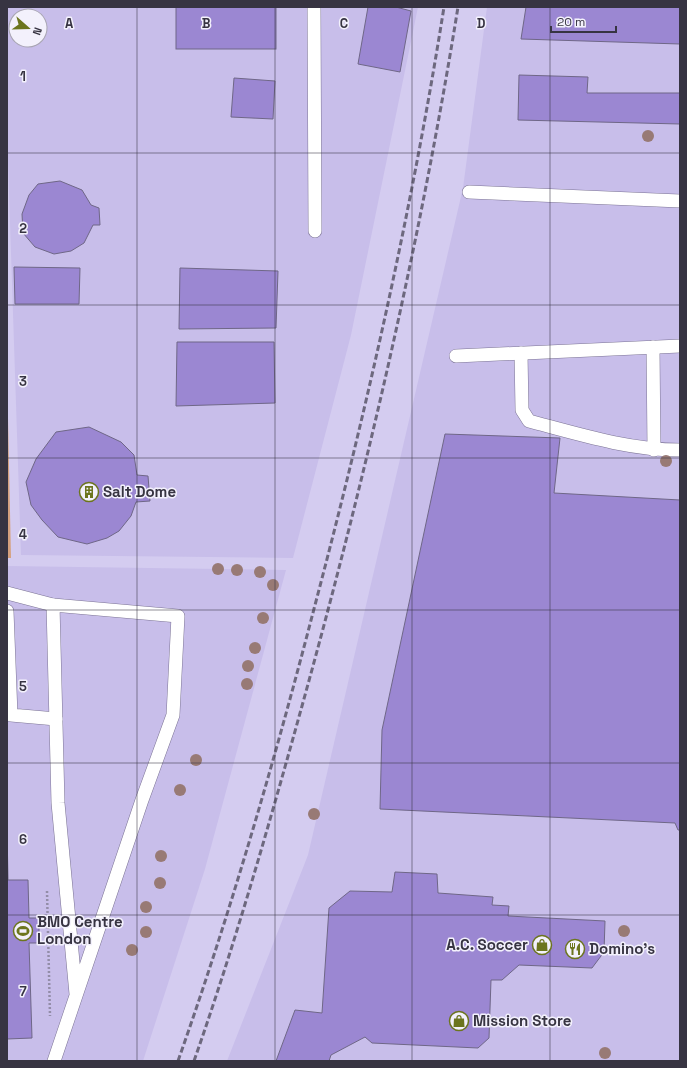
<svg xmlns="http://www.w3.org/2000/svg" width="687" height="1068" font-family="'Space Grotesk',sans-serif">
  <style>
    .built { fill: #c8beea; fill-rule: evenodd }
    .green { fill: #d5a17e }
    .building { fill: #9b87d2; stroke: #6f6787 }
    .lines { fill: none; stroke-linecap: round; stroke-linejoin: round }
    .service-casing { stroke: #7c7495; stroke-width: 14 }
    .path { stroke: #938da8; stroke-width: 2.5; stroke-dasharray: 2 2; stroke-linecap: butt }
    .service { stroke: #fff; stroke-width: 13 }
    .rail { stroke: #6d687e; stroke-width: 3; stroke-dasharray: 6 3; stroke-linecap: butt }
    .tree { fill: #987a75 }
    .grid { fill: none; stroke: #373442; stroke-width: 1; stroke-opacity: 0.55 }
    .labels { text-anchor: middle; stroke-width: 3; stroke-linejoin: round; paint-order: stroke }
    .poi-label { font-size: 15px; font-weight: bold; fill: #373442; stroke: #f3f1fc; text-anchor: start }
    .grid-label { font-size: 13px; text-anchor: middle; font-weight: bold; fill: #373442; stroke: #f3f1fc; stroke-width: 3; stroke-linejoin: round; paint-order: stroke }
  </style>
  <rect width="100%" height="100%" fill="#d4ccf0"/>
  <g class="built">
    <path d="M7,7H418L351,335L293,558L21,555L7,132ZM16,16H40V40H16Z"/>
    <polygon points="487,7 680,7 680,1061 227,1061 308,855 463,188"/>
    <polygon points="7,566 286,570 205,869 143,1061 7,1061"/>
  </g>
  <polygon class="green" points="7,371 11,558 7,558"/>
  <g class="building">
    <rect x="176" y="7" width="100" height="42"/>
    <polygon points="368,7 396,7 411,11 400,72 358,64"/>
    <polygon points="526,7 680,7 680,44 521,39"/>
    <polygon points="519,75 588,77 587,93 680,93 680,124 518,120"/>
    <polygon points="234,78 275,81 273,119 231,117"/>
    <polygon points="60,181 82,190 91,205 99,208 100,225 93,225 84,243 71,251 54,254 35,247 23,233 22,214 29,195 38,184"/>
    <polygon points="14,267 80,268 79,304 15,304"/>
    <polygon points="180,268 278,271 276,328 179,329"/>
    <polygon points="177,342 274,342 275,403 176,406"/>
    <polygon points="89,427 121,442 134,455 137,475 148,476 150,501 136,502 131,516 119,531 107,538 87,544 58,537 42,520 31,505 26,482 36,459 56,432"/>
    <polygon points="445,434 560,438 554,493 680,500 680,830 678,830 675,823 380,809 382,730"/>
    <polygon points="7,830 8,880 28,880 29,918 39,918 39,943 29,943 32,1038 7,1039"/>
    <polygon points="395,872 437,874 438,893 493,897 492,905 509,906 508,916 605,921 604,952 592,968 519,965 502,980 491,980 489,1038 478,1048 372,1043 365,1037 331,1055 329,1061 276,1061 295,1010 322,1013 329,908 350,891 392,892"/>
  </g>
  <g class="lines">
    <g class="service-casing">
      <g id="service">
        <polyline points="314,7 315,231"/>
        <polyline points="469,192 680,201"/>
        <polyline points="653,347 654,450"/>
        <path d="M521,353L522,410L529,421C578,434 629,450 680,450"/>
        <polyline points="456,356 680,346"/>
        <polyline points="7,593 53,605"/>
        <polyline points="7,611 11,715 56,719"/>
        <polyline points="54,1061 142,800 173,715 178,616 53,605 58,803 76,994"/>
      </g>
    </g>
    <polyline class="path" points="47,891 50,1016"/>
    <use href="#service" class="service"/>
    <g class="rail">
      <path d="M178,1061C231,911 275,759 315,605C367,408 412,209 444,7"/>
      <path d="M194,1061C235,944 269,825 302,706C366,475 420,243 458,7"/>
    </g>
  </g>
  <g class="tree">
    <circle cx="648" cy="136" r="6"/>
    <circle cx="666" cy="461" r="6"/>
    <circle cx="218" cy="569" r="6"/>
    <circle cx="237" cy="570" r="6"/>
    <circle cx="260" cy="572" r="6"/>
    <circle cx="273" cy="585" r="6"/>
    <circle cx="263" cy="618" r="6"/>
    <circle cx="255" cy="648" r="6"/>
    <circle cx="248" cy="666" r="6"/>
    <circle cx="247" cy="684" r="6"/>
    <circle cx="196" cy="760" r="6"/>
    <circle cx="180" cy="790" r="6"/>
    <circle cx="314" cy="814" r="6"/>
    <circle cx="161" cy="856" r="6"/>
    <circle cx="160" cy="883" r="6"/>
    <circle cx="146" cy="907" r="6"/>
    <circle cx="624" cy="931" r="6"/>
    <circle cx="146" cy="932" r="6"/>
    <circle cx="132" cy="950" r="6"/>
    <circle cx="605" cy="1053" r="6"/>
  </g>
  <path class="grid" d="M137,7V1061M275,7V1061M412,7V1061M550,7V1061M7,153H680M7,305H680M7,458H680M7,610H680M7,763H680M7,915H680"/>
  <defs>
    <g id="building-ring" transform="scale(1)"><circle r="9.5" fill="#f3f1fc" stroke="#6c751e" stroke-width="1.5"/><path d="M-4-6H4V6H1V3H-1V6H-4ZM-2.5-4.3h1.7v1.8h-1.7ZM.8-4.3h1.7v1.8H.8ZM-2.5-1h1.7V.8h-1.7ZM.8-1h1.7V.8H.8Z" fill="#6c751e"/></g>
    <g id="stadium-ring" transform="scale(1)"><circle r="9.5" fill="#f3f1fc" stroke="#6c751e" stroke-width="1.5"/><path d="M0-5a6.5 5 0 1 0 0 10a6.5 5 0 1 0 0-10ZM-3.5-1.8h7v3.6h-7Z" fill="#6c751e"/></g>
    <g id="shop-ring" transform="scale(1)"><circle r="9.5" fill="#f3f1fc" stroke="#6c751e" stroke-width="1.5"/><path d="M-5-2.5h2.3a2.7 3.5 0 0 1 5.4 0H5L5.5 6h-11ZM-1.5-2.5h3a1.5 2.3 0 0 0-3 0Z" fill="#6c751e"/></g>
    <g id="restaurant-ring" transform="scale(1)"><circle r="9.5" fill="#f3f1fc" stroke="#6c751e" stroke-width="1.5"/><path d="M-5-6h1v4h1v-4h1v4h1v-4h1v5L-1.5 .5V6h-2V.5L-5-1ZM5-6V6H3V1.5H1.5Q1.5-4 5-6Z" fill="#6c751e"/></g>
  </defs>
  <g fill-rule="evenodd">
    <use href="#building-ring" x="89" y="492"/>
    <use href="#stadium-ring" x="23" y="931"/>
    <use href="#shop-ring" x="542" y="945"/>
    <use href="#restaurant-ring" x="575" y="949"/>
    <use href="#shop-ring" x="459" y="1021"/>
  </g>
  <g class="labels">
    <g class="poi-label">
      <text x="103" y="497">Salt Dome</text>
      <text x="37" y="927">BMO Centre<tspan x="37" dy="17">London</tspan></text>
      <text x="528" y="950" text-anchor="end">A.C. Soccer</text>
      <text x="589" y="954">Domino's</text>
      <text x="473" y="1026">Mission Store</text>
    </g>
  </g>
  <g class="grid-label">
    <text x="69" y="28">A</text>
    <text x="206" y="28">B</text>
    <text x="344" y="28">C</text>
    <text x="481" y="28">D</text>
    <text x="23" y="81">1</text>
    <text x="23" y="233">2</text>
    <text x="23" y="386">3</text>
    <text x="23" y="539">4</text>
    <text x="23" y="691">5</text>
    <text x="23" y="844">6</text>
    <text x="23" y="996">7</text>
  </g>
  <rect width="687" height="1068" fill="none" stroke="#373442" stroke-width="16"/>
  <g transform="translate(28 28) rotate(110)"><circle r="19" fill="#f3f1fc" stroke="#a8a5b2"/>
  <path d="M0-3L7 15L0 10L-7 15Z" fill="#6c751e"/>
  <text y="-6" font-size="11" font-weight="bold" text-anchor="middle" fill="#373442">N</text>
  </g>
  <path d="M551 26v6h65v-6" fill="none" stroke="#373442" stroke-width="2"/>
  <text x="557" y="26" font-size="12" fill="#373442" stroke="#f3f1fc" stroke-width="3" paint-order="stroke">20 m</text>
</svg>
